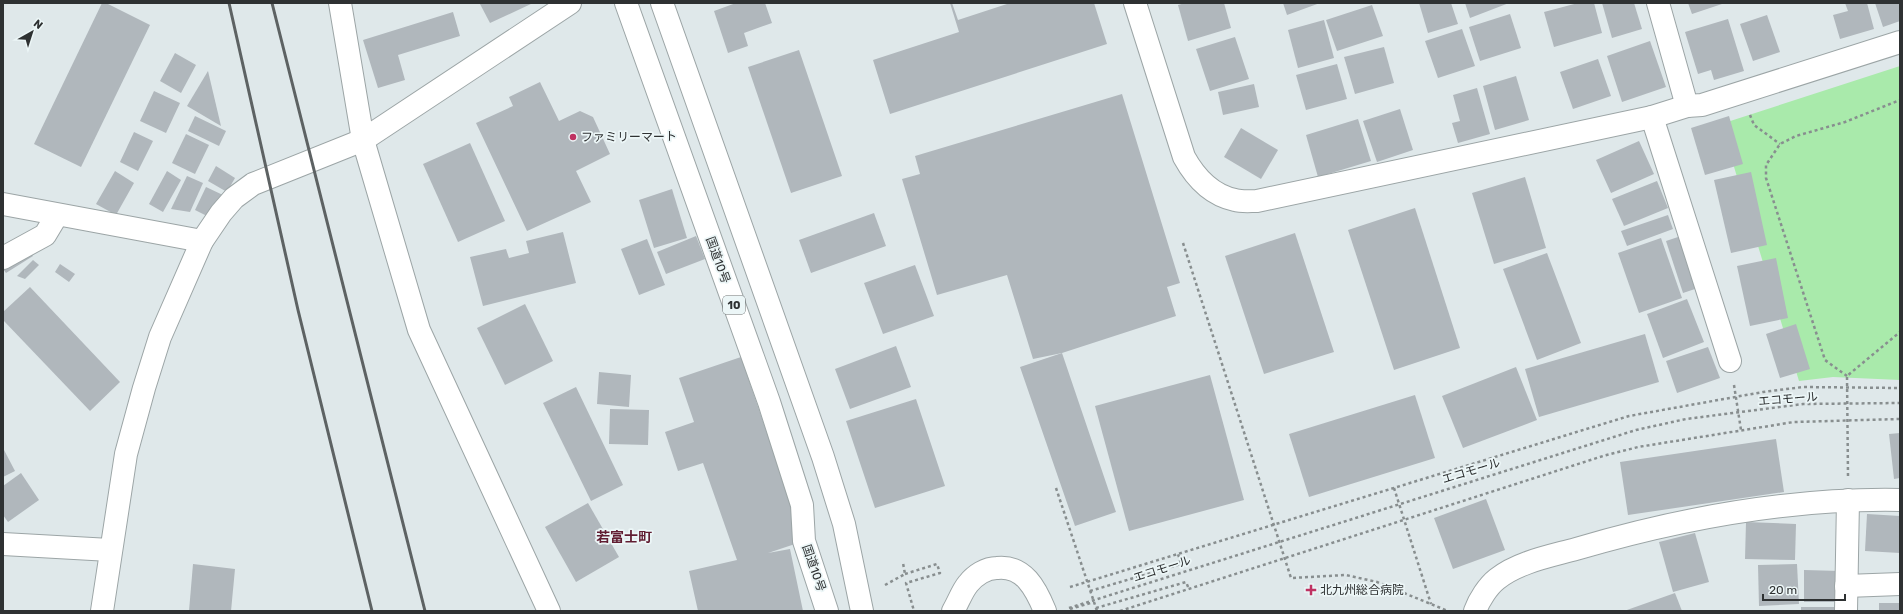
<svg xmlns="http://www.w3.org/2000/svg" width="1903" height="614" font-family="Rubik,'Noto Sans JP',sans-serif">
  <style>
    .green { fill: #a9eaab }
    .building { fill: #b0b7bc }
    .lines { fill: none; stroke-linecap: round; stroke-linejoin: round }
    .minor-casing { stroke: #9ca5a6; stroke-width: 24 }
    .highway-casing { stroke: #9ca5a6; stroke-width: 24 }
    .path { stroke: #888e8f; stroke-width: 2.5; stroke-dasharray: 3 3; stroke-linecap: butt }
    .minor { stroke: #fff; stroke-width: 22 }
    .highway { stroke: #fff; stroke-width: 22 }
    .rail { stroke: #5d6263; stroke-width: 3 }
    .path-bridge { stroke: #888e8f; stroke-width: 2.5; stroke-dasharray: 3 3; stroke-linecap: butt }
    .poi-dot { fill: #bf3262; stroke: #ecf6f7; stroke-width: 1.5 }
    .labels { text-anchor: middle; stroke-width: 3.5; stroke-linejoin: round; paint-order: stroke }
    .shield { fill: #ecf6f7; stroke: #676c6d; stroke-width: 1 }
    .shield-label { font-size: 11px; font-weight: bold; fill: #2e3132 }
    .poi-label { font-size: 12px; fill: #2e3132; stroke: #ecf6f7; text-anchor: start }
    .street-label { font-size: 12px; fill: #2e3132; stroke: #ecf6f7 }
    .quarter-label { font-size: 14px; font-weight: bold; fill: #611d32; stroke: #ecf6f7 }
  </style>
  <rect width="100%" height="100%" fill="#dfe8ea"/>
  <polygon class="green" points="1900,66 1900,380 1833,377 1799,381 1721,124"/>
  <g class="building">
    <polygon points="102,3 106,3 150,25 81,167 34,144"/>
    <polygon points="533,3 490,23 480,4 481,3"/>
    <polygon points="736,3 765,3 772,23 744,33 748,46 728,53 714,11"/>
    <polygon points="950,3 952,3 958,20 1010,3 1094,3 1107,44 890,114 873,60 959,32"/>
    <polygon points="1185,3 1224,3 1231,28 1188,41 1178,5"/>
    <polygon points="1283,3 1320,3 1287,15"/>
    <polygon points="1419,3 1451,3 1458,24 1428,33"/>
    <polygon points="1465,3 1509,3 1470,18"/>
    <polygon points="1578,3 1594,3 1602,33 1554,47 1544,12"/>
    <polygon points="1602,3 1634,3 1642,29 1612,38"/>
    <polygon points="1688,3 1725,3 1692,14"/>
    <polygon points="1845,3 1867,3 1874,29 1840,39 1833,15 1848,11"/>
    <polygon points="1875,3 1900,3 1900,21 1883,27"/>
    <polygon points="1372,5 1383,36 1337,51 1326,20"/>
    <polygon points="453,12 460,36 398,55 405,80 378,88 363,40"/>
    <polygon points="1510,14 1521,48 1480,61 1469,27"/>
    <polygon points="1767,15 1780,52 1753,61 1740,24"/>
    <polygon points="1728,19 1744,71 1714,80 1711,70 1698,74 1685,32"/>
    <polygon points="1324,20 1334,58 1298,68 1288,30"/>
    <polygon points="1462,29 1475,66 1438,78 1425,41"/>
    <polygon points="1235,37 1249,79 1210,91 1196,49"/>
    <polygon points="1650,41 1666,87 1622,102 1607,56"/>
    <polygon points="1384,47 1394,83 1355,94 1344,57"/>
    <polygon points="799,50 842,176 791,193 748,67"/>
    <polygon points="175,53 196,65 181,93 160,81"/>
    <polygon points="1598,59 1611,96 1573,109 1560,72"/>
    <polygon points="1337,64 1347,99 1306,110 1296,75"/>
    <polygon points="208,71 221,126 187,106"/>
    <polygon points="1516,76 1529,120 1495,130 1483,86"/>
    <polygon points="540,82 559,121 580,111 593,117 610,154 576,171 591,202 527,231 476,123 513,106 509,97"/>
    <polygon points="1254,84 1259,107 1223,115 1218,92"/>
    <polygon points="1477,88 1490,134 1458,143 1452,123 1460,121 1453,95"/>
    <polygon points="154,91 180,103 166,133 140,121"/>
    <polygon points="1122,94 1180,283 1167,287 1176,316 1062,353 1116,512 1075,526 1020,367 1062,353 1033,359 1007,275 937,295 902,179 920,174 915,156"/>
    <polygon points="1400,109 1413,150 1377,162 1363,121"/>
    <polygon points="195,116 226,131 219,146 188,131"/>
    <polygon points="1729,116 1743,164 1705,175 1691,128"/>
    <polygon points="1358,119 1371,161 1318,177 1306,135"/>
    <polygon points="1241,128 1278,150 1261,179 1224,157"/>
    <polygon points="134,132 153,141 138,171 120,162"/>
    <polygon points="186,134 209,145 195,174 172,163"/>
    <polygon points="1639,141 1654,174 1611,193 1596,160"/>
    <polygon points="470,143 505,221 458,242 423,164"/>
    <polygon points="216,166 235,178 227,192 208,181"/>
    <polygon points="115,171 134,183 116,215 96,204"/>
    <polygon points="167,171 181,180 163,212 149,204"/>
    <polygon points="1751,172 1767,245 1731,253 1714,180"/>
    <polygon points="187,176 203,183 190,212 171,209"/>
    <polygon points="1525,177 1546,248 1494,264 1472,193"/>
    <polygon points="1657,181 1668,208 1624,226 1612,199"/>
    <polygon points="206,187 225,196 213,219 195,210"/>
    <polygon points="672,189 687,238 654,248 639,200"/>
    <polygon points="1415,208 1460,348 1394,370 1348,230"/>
    <polygon points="874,213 886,246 811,273 799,240"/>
    <polygon points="1668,215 1673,229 1627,246 1621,231"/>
    <polygon points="563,232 576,283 483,306 470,257 506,249 509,258 529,253 526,241"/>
    <polygon points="1295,233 1334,352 1264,374 1225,256"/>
    <polygon points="696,236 705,259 666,274 657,252"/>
    <polygon points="1681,236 1698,288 1683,293 1666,241"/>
    <polygon points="1661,238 1682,298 1639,313 1618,253"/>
    <polygon points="647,239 665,285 639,295 621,249"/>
    <polygon points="27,247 33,256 6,273 3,269 3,262"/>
    <polygon points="1547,253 1581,343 1537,360 1503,269"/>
    <polygon points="1776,258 1788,318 1750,326 1737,266"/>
    <polygon points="33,260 39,265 25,279 17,276"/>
    <polygon points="60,264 75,274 69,282 55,272"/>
    <polygon points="915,265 934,316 883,334 864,283"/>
    <polygon points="30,287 120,382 90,411 3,320 3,312"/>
    <polygon points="1687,299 1704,342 1663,358 1647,314"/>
    <polygon points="525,304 553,361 505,385 477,328"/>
    <polygon points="1796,324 1810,369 1780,378 1766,334"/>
    <polygon points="1645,334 1659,382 1539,417 1525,369"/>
    <polygon points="896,346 911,387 850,409 835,369"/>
    <polygon points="1708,347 1720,378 1677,393 1666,361"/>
    <polygon points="741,357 804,541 768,553 790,549 803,611 698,611 689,571 737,560 703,463 678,471 665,432 694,422 679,378"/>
    <polygon points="1516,367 1537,420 1463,448 1442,396"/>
    <polygon points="599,372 631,375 629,407 597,404"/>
    <polygon points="1210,375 1244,500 1129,531 1095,406"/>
    <polygon points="576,387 623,485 591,501 543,403"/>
    <polygon points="1415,395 1435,458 1309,497 1289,434"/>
    <polygon points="916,399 945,486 875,508 846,421"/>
    <polygon points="610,409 649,410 648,445 609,444"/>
    <polygon points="1900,433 1900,478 1894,479 1889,434"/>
    <polygon points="1776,439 1784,492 1628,515 1620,462"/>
    <polygon points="3,448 15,471 3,477"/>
    <polygon points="21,473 39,500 8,522 3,515 3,486"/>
    <polygon points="1486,499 1505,550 1453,569 1434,518"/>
    <polygon points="588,503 619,557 576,582 545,527"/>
    <polygon points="1867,514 1900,516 1900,553 1865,551"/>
    <polygon points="1746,522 1796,524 1795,560 1745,559"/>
    <polygon points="1695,533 1709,582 1673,592 1659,542"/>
    <polygon points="193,564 235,569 231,611 189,611"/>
    <polygon points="1797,564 1799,604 1759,606 1758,565"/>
    <polygon points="1804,570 1841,571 1841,602 1804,602"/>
    <polygon points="1675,593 1682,611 1624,611"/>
    <rect x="1879" y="603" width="21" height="8"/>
    <polygon points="1801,607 1837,607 1838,611 1801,611"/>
  </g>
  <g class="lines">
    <g class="minor-casing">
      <g id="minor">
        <polyline points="340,3 363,140 419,330 549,611"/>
        <path d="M1135,3L1184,157C1195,177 1211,195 1235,200C1242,202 1250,201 1257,201L1652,117L1687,106L1702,105L1900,42"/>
        <polyline points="1658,3 1687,106"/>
        <polyline points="1652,117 1730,361"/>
        <polyline points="3,204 202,241"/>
        <polyline points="3,258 45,235 57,215"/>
        <polyline points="3,544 110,550"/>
        <polyline points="1846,586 1900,584"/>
        <polyline points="102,611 126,454 144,388 160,337 202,241 221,213 234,198 253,184 363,140 570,3"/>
        <path d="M953,611C958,603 962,591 968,584C975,575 986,568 997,568C1024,565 1036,589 1045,611"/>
        <path d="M1475,611C1479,600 1488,586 1497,579C1518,562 1551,556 1576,549C1681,518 1790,498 1900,500"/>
        <polyline points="1846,611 1848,500"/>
      </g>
    </g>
    <g class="highway-casing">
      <g id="highway">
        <polyline points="626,3 769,402 802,505 804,541 827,611"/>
        <polyline points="662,3 823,457 844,524 862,611"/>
      </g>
    </g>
    <g class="path">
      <polyline points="1750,115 1754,125 1780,144"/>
      <polyline points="1183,243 1291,578 1346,575 1377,582 1448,611"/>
      <polyline points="1847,376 1825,360 1766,178 1766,165 1780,144 1796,136 1845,122 1900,100"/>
      <polyline points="1734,385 1741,430"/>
      <polyline points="1848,476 1847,376 1900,332"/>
      <polyline points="1394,488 1431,604"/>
      <polyline points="905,574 937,564 940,573 906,583 914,611"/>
      <polyline points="885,585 905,574 903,563"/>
      <polyline points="1070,587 1629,416 1763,392 1803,387 1900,388"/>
      <polyline points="1090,591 1181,564 1178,554"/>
      <polyline points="1069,608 1636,430 1686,419 1803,404 1900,403"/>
      <polyline points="1096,608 1186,582 1189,589"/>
      <polyline points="1070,609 1094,602"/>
      <polyline points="1120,611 1603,456 1638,447 1794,422 1900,419"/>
    </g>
    <use href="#minor" class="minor"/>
    <use href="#highway" class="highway"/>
    <g class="rail">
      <polyline points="229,3 298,310 372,611"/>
      <polyline points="272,3 425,611"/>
    </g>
    <polyline class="path-bridge" points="1056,488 1097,611"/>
  </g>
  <g class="poi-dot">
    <circle cx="573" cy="137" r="4"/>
    <path d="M1309 584h4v4h4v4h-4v4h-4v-4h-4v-4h4z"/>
  </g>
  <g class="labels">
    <rect class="shield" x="723" y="296" width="22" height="18" rx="3"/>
    <g class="shield-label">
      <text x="734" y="309">10</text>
    </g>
    <g class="poi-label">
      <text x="581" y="141">ファミリーマート</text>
      <text x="1320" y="594">北九州総合病院</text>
    </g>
    <g class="street-label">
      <text transform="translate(718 260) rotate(70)" y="4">国道10号</text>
      <text transform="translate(1788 399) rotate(-5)" y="4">エコモール</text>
      <text transform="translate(1471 471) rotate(-17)" y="4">エコモール</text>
      <text transform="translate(814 568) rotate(71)" y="4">国道10号</text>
      <text transform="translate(1162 569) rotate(-18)" y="4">エコモール</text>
    </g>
    <g class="quarter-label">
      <text x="624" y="542">若富士町</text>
    </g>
  </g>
  <rect width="1903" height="614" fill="none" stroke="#2e3132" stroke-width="8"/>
  <g transform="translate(32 32) rotate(39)" stroke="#ecf6f7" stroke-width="3" paint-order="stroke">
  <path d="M0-3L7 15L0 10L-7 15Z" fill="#2e3132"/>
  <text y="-6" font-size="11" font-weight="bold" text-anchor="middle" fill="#2e3132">N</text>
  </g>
  <path d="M1763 594v6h82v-6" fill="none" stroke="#2e3132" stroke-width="2"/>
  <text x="1769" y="594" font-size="12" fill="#2e3132" stroke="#ecf6f7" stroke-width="3" paint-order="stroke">20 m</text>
</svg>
